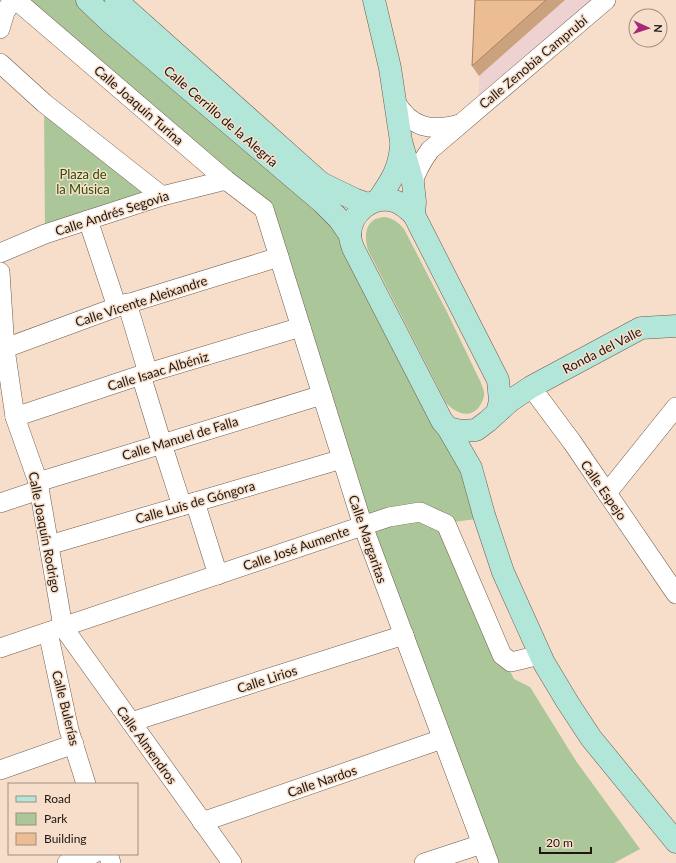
<svg xmlns="http://www.w3.org/2000/svg" width="676" height="863" font-family="Lato,sans-serif">
  <style>
    .education { fill: #edd2d1 }
    .green { fill: #abc699 }
    .lines { fill: none; stroke-linecap: round; stroke-linejoin: round }
    .street-casing { stroke: #6f5b4a; stroke-width: 20 }
    .secondary-casing { stroke: #6f5b4a; stroke-width: 23 }
    .street { stroke: #fff; stroke-width: 19 }
    .secondary { stroke: #b2e6d9; stroke-width: 22 }
    .wall { fill: #cba27e }
    .building { fill: #ecbc93; stroke: #a58467 }
    .labels { text-anchor: middle; stroke-width: 3; stroke-linejoin: round; paint-order: stroke }
    .street-label { font-size: 13px; fill: #1e160f; stroke: #f6decb }
    .park-label { font-size: 13px; fill: #2b4f02; stroke: #f6decb }
  </style>
  <rect width="100%" height="100%" fill="#f6decb"/>
  <polygon class="education" points="483,0 606,0 478,109"/>
  <g class="green">
    <polygon points="16,0 89,0 350,235 448,428 476,519 446,523 502,655 514,679 530,687 576,761 640,849 614,863 489,863 264,209"/>
    <polygon points="44,103 162,196 45,234"/>
    <path d="M384,217C393,218 398,222 404,229L447,312L481,383C482,386 484,390 484,393C485,397 481,404 479,407C468,420 455,412 446,403L368,250C365,240 364,226 374,220C376,218 381,218 384,217Z"/>
  </g>
  <g class="lines">
    <g class="street-casing">
      <g id="street">
        <polyline points="16,0 226,180 264,209 363,526 489,863"/>
        <polyline points="0,29 5,12 13,0"/>
        <polyline points="0,63 44,103 162,196"/>
        <path d="M395,101C411,128 431,132 460,124"/>
        <path d="M413,183C416,171 422,161 430,150L606,0"/>
        <polyline points="88,220 117,307"/>
        <polyline points="0,253 45,234 162,196 226,180"/>
        <polyline points="0,272 5,349 15,417 38,482 63,627 232,863"/>
        <polyline points="127,303 148,373"/>
        <polyline points="0,350 117,307 279,257"/>
        <polyline points="141,375 162,444 182,506"/>
        <polyline points="531,387 572,442 676,594"/>
        <polyline points="15,417 141,375 301,327"/>
        <polyline points="38,482 322,395"/>
        <polyline points="607,493 676,407"/>
        <polyline points="195,502 218,575"/>
        <polyline points="0,503 39,490"/>
        <polyline points="49,545 342,459"/>
        <polyline points="48,632 69,730 86,784"/>
        <polyline points="0,648 389,517 420,512 446,524 502,655 511,662 540,655"/>
        <polyline points="131,722 404,635"/>
        <polyline points="0,770 74,744"/>
        <polyline points="202,822 442,739"/>
        <polyline points="108,854 111,863"/>
        <polyline points="67,863 93,854"/>
        <polyline points="424,863 482,844"/>
      </g>
    </g>
    <g class="secondary-casing">
      <g id="secondary">
        <polyline points="87,0 110,22 322,202 339,219 350,235"/>
        <polyline points="116,0 321,183 354,199 368,204"/>
        <polyline points="374,0 390,68 401,141 413,183 415,202 414,215"/>
        <path d="M378,200C391,181 399,170 401,146"/>
        <path d="M497,413L500,401L498,380L414,215C408,209 402,203 394,201C372,195 350,213 350,236C350,240 352,244 353,248L442,421L448,428L461,431L476,430L488,421L510,401L531,387L641,328L676,326"/>
        <polyline points="448,428 471,468 484,515 503,572 544,663 568,703 591,738 676,842"/>
      </g>
    </g>
    <use href="#street" class="street"/>
    <use href="#secondary" class="secondary"/>
  </g>
  <polygon class="wall" points="475,0 565,0 479,76 472,66"/>
  <polygon class="building" points="475,0 546,0 472,66"/>
  <g class="labels">
    <g class="street-label">
      <text transform="translate(533 62) rotate(-40)" y="5">Calle Zenobia Camprubí</text>
      <text transform="translate(139 105) rotate(41)" y="5">Calle Joaquín Turina</text>
      <text transform="translate(221 116) rotate(41)" y="5">Calle Cerrillo de la Alegría</text>
      <text transform="translate(112 213) rotate(-18)" y="5">Calle Andrés Segovia</text>
      <text transform="translate(141 301) rotate(-18)" y="5">Calle Vicente Aleixandre</text>
      <text transform="translate(602 350) rotate(-27)" y="5">Ronda del Valle</text>
      <text transform="translate(158 371) rotate(-17)" y="5">Calle Isaac Albéniz</text>
      <text transform="translate(180 438) rotate(-17)" y="5">Calle Manuel de Falla</text>
      <text transform="translate(604 490) rotate(55)" y="5">Calle Espejo</text>
      <text transform="translate(195 502) rotate(-16)" y="5">Calle Luis de Góngora</text>
      <text transform="translate(45 532) rotate(79)" y="5">Calle Joaquín Rodrigo</text>
      <text transform="translate(368 539) rotate(71)" y="5">Calle Margaritas</text>
      <text transform="translate(296 548) rotate(-19)" y="5">Calle José Aumente</text>
      <text transform="translate(267 679) rotate(-18)" y="5">Calle Lirios</text>
      <text transform="translate(66 708) rotate(76)" y="5">Calle Bulerías</text>
      <text transform="translate(147 745) rotate(54)" y="5">Calle Almendros</text>
      <text transform="translate(322 781) rotate(-19)" y="5">Calle Nardos</text>
    </g>
    <g class="park-label">
      <text x="83" y="179">Plaza de<tspan x="83" dy="15">la Música</tspan></text>
    </g>
  </g>
  <rect x="8" y="783" width="130" height="72" fill="#f6decb" stroke="#a08e80"/>
  <rect x="16" y="796" width="20" height="6" fill="#b2e6d9" stroke="#a08e80"/>
  <text x="44" y="803" font-size="12" fill="#1e160f">Road</text>
  <rect x="16" y="813" width="20" height="12" fill="#abc699" stroke="#a08e80"/>
  <text x="44" y="823" font-size="12" fill="#1e160f">Park</text>
  <rect x="16" y="833" width="20" height="12" fill="#ecbc93" stroke="#a08e80"/>
  <text x="44" y="843" font-size="12" fill="#1e160f">Building</text>
  <g transform="translate(648 28) rotate(93)"><circle r="19" fill="#f6decb" stroke="#a08e80"/>
  <path d="M0-3L7 15L0 10L-7 15Z" fill="#a92979"/>
  <text y="-6" font-size="11" font-weight="bold" text-anchor="middle" fill="#1e160f">N</text>
  </g>
  <path d="M540 847v6h51v-6" fill="none" stroke="#1e160f" stroke-width="2"/>
  <text x="546" y="847" font-size="12" fill="#1e160f" stroke="#f6decb" stroke-width="3" paint-order="stroke">20 m</text>
</svg>
